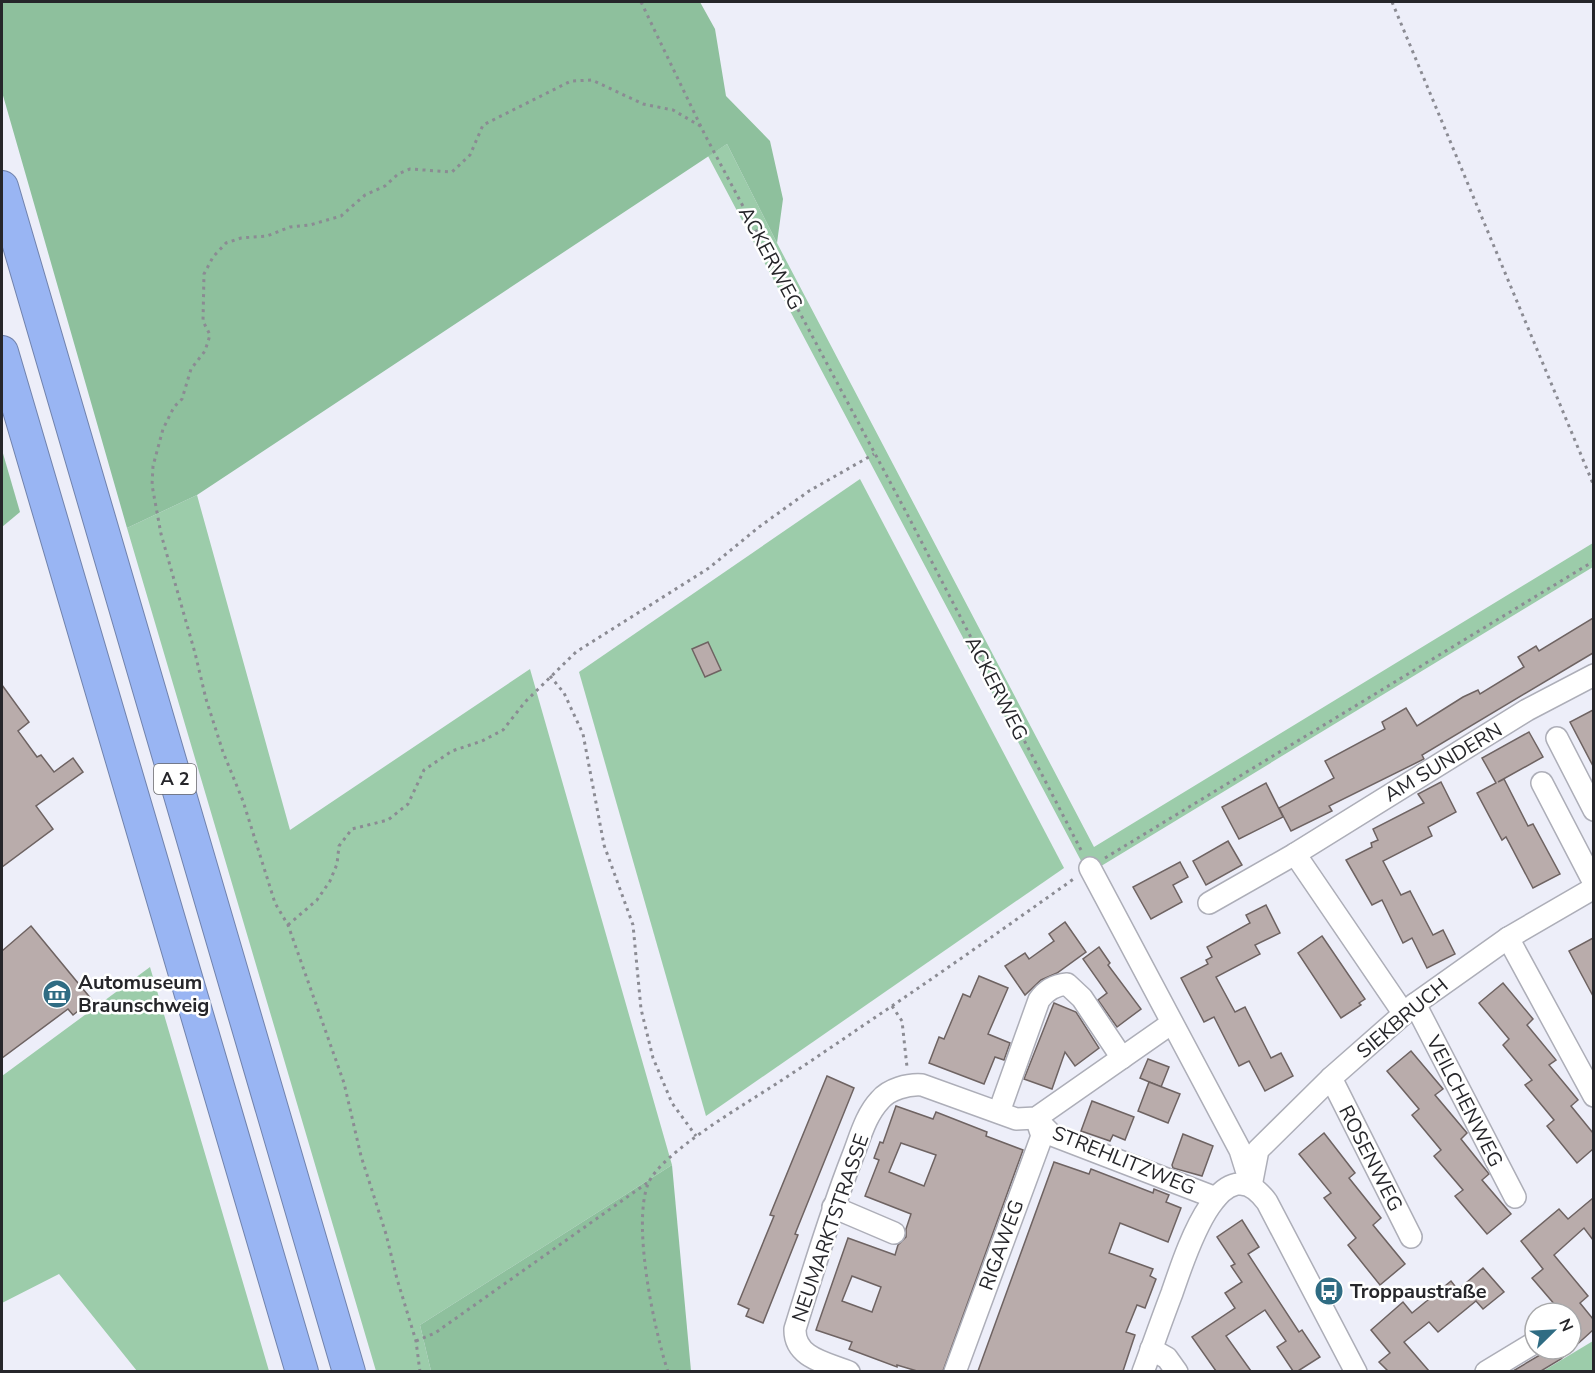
<svg xmlns="http://www.w3.org/2000/svg" width="1595" height="1373" font-family="'Nunito Sans',sans-serif">
  <style>
    .green { fill: #9cccaa }
    .forest { fill: #8ec09d }
    .building { fill: #b9acab; stroke: #6e6362; stroke-width: 1.5; fill-rule: evenodd }
    .lines { fill: none; stroke-linecap: round; stroke-linejoin: round }
    .minor-casing { stroke: #adaeb8; stroke-width: 24 }
    .highway-casing { stroke: #7183ad; stroke-width: 34 }
    .path { stroke: #8b8b93; stroke-width: 3; stroke-dasharray: 3 4.5; stroke-linecap: butt }
    .minor { stroke: #fff; stroke-width: 21 }
    .highway { stroke: #99b5f3; stroke-width: 32 }
    .labels { text-anchor: middle; stroke-width: 5; stroke-linejoin: round; paint-order: stroke }
    .shield { fill: #fff; stroke: #67676a; stroke-width: 1.5 }
    .shield-label { font-size: 18px; font-weight: bold; fill: #26262a }
    .street-label { font-size: 20px; fill: #26262a; stroke: #fff }
    .poi-label { font-size: 20px; font-weight: bold; fill: #26262a; stroke: #fff; text-anchor: start }
  </style>
  <rect width="100%" height="100%" fill="#edeef9"/>
  <g class="green">
    <polygon points="727,144 777,243 1094,847 1593,543 1593,567 1088,874 708,156"/>
    <polygon points="860,479 1064,868 706,1116 579,672"/>
    <polygon points="197,495 290,830 530,669 672,1165 420,1325 431,1371 376,1371 127,528"/>
    <polygon points="150,967 269,1371 137,1371 59,1274 2,1303 2,1076"/>
    <polygon points="1593,1341 1593,1371 1543,1371"/>
  </g>
  <g class="forest">
    <polygon points="2,2 700,2 715,29 726,96 770,141 783,199 777,243 727,144 197,495 127,528 2,92"/>
    <polygon points="2,450 20,512 2,527"/>
    <polygon points="672,1165 691,1371 431,1371 420,1325"/>
  </g>
  <g class="building">
    <polygon points="1593,618 1593,653 1422,755 1424,759 1329,806 1332,811 1291,831 1279,808 1334,778 1325,761 1385,729 1382,722 1406,708 1417,726 1463,697 1478,690 1480,694 1524,667 1518,657 1536,646 1539,651"/>
    <polygon points="708,642 721,670 705,677 692,649"/>
    <polygon points="2,685 29,722 18,731 37,757 41,755 54,772 73,758 83,772 36,806 53,829 2,867"/>
    <polygon points="1593,710 1593,766 1570,722"/>
    <polygon points="1529,732 1543,757 1498,782 1504,779 1528,826 1533,824 1560,874 1533,888 1506,837 1502,840 1477,793 1496,783 1482,758"/>
    <polygon points="1441,782 1456,812 1428,827 1432,836 1383,861 1401,895 1410,891 1433,935 1443,930 1455,954 1427,968 1412,938 1403,943 1382,900 1372,905 1346,860 1372,847 1371,843 1378,840 1373,829 1424,803 1418,794"/>
    <polygon points="1266,783 1283,817 1239,839 1222,807"/>
    <polygon points="1228,841 1242,865 1206,885 1193,861"/>
    <polygon points="1180,862 1188,877 1173,885 1182,902 1151,919 1133,887"/>
    <polygon points="1266,905 1280,933 1255,945 1260,954 1216,977 1235,1012 1245,1007 1271,1058 1281,1053 1293,1076 1265,1091 1249,1061 1239,1066 1214,1017 1204,1022 1181,978 1208,964 1206,960 1212,957 1207,947 1250,923 1246,915"/>
    <polygon points="1065,922 1086,952 1057,973 1041,980 1025,995 1005,966 1025,953 1029,959 1054,941 1049,934"/>
    <polygon points="31,926 92,1000 73,1015 68,1009 2,1058 2,951"/>
    <polygon points="1322,936 1365,999 1359,1003 1361,1005 1341,1018 1298,953"/>
    <polygon points="1593,938 1593,996 1569,951"/>
    <polygon points="1099,947 1110,963 1108,965 1141,1009 1117,1027 1098,1000 1107,993 1083,959"/>
    <polygon points="979,976 1008,988 988,1034 1010,1043 1004,1060 995,1057 984,1084 929,1063 939,1037 944,1039 963,994 970,997"/>
    <polygon points="1503,983 1533,1019 1527,1025 1556,1060 1549,1065 1578,1100 1571,1106 1593,1133 1593,1149 1577,1163 1547,1126 1554,1120 1525,1085 1532,1080 1503,1045 1509,1039 1479,1003"/>
    <polygon points="1054,1003 1076,1012 1099,1048 1075,1066 1065,1052 1052,1089 1024,1079"/>
    <polygon points="1411,1051 1443,1089 1435,1095 1467,1133 1461,1139 1489,1174 1482,1180 1511,1214 1487,1234 1455,1196 1463,1190 1434,1156 1441,1150 1412,1115 1419,1109 1387,1071"/>
    <polygon points="1148,1059 1169,1067 1161,1087 1140,1078"/>
    <polygon points="827,1076 854,1088 795,1234 798,1235 763,1323 746,1316 749,1309 738,1304 774,1216 770,1215"/>
    <polygon points="1149,1082 1180,1094 1168,1123 1138,1111"/>
    <polygon points="1092,1101 1134,1117 1125,1140 1113,1135 1110,1141 1081,1131"/>
    <path d="M896,1106L933,1119L936,1112L987,1132L986,1136L1023,1150L943,1371H917L897,1365V1367L849,1349L852,1342L816,1330L848,1238L895,1255L898,1245L906,1237V1229L911,1214L865,1196L879,1160L874,1158L880,1142L883,1143ZM901,1143L936,1155L924,1186L889,1172ZM852,1276L881,1287L872,1312L842,1301Z"/>
    <polygon points="1324,1133 1355,1173 1349,1178 1381,1218 1373,1225 1405,1264 1380,1285 1348,1245 1356,1238 1324,1198 1331,1193 1299,1154"/>
    <polygon points="1183,1134 1213,1146 1202,1176 1173,1168 1172,1165"/>
    <polygon points="1054,1162 1089,1174 1091,1169 1153,1193 1154,1189 1169,1195 1166,1202 1181,1208 1168,1242 1120,1223 1109,1253 1153,1269 1150,1276 1156,1279 1145,1308 1137,1305 1126,1332 1135,1335 1123,1371 978,1371"/>
    <polygon points="1593,1198 1593,1240 1584,1228 1554,1255 1588,1296 1580,1303 1593,1319 1593,1330 1561,1359 1541,1371 1513,1371 1550,1349 1571,1349 1571,1313 1562,1313 1532,1278 1543,1269 1521,1241 1559,1209 1568,1219"/>
    <polygon points="1242,1220 1259,1247 1248,1254 1299,1332 1302,1330 1320,1357 1298,1371 1293,1371 1277,1347 1286,1341 1265,1310 1226,1336 1251,1371 1216,1371 1192,1337 1235,1308 1225,1293 1242,1282 1231,1266 1235,1264 1217,1237"/>
    <polygon points="1483,1268 1504,1292 1483,1309 1476,1301 1438,1332 1429,1322 1404,1342 1429,1371 1388,1371 1379,1362 1390,1353 1371,1330 1403,1302 1412,1313 1451,1281 1458,1290"/>
  </g>
  <g class="lines">
    <g class="minor-casing">
      <g id="minor">
        <polyline points="1557,738 1594,810"/>
        <polyline points="1542,783 1594,883"/>
        <polyline points="1295,854 1404,1014"/>
        <polyline points="1090,868 1240,1150 1250,1182"/>
        <polyline points="1209,903 1295,854 1527,710 1594,675"/>
        <polyline points="1508,938 1594,1096"/>
        <polyline points="1415,1004 1515,1197"/>
        <polyline points="1331,1078 1411,1237"/>
        <path d="M999,1112L1039,1000C1046,990 1055,985 1067,984L1082,998L1122,1058"/>
        <polyline points="1036,1119 1052,1135 1216,1198"/>
        <polyline points="1251,1186 1258,1150 1331,1078 1415,1004 1508,938 1594,888"/>
        <polyline points="833,1207 894,1233"/>
        <polyline points="1151,1349 1167,1358 1177,1372"/>
        <path d="M849,1372C827,1363 794,1358 795,1329C813,1271 830,1214 852,1158C860,1138 865,1116 880,1100C889,1089 908,1084 922,1085L1016,1119L1036,1118L1172,1023"/>
        <polyline points="955,1372 1042,1136 1036,1118"/>
        <path d="M1143,1372C1153,1345 1162,1319 1172,1293C1183,1262 1220,1138 1267,1202L1356,1372"/>
        <polyline points="1486,1372 1534,1343"/>
      </g>
    </g>
    <g class="highway-casing">
      <g id="highway">
        <polyline points="2,187 349,1372"/>
        <polyline points="2,352 302,1372"/>
      </g>
    </g>
    <g class="path">
      <polyline points="641,2 705,135 905,510 1082,852"/>
      <polyline points="1392,2 1594,486"/>
      <polyline points="550,676 564,693 583,734 604,845 633,925 641,1009 653,1058 672,1103 696,1136"/>
      <polyline points="1105,858 1594,561"/>
      <polyline points="288,925 317,900 330,881 337,864 339,846 352,829 388,820 408,804 424,770 452,751 482,741 503,730 525,702 576,652 709,568 759,527 809,491 874,454"/>
      <polyline points="892,1006 902,1021 907,1067"/>
      <polyline points="416,1341 435,1333 647,1183"/>
      <polyline points="420,1372 416,1341 397,1279 386,1234 361,1156 344,1083 288,925 275,903 243,801 223,752 206,699 195,653 161,534 152,485 153,466 163,429 174,407 182,399 191,369 205,351 210,335 203,321 204,274 213,257 226,243 241,238 267,236 290,227 310,225 341,216 365,195 385,186 398,174 410,169 452,172 470,155 483,125 571,81 592,80 643,104 673,110 702,127"/>
      <path d="M668,1372C654,1329 632,1225 648,1184C660,1153 749,1102 779,1082C816,1058 852,1033 889,1008C951,966 1013,922 1075,878"/>
    </g>
    <use href="#minor" class="minor"/>
    <use href="#highway" class="highway"/>
  </g>
  <defs>
    <g id="museum-disc" transform="scale(1.5)"><circle r="9.5" fill="#2f6c83" stroke="#fff"/><path d="M0-6L6-3V-2H-6V-3ZM-5-1h2V3h-2ZM-1-1h2V3h-2ZM3-1h2V3H3ZM-6 4H6V6H-6Z" fill="#fff"/></g>
    <g id="bus-disc" transform="scale(1.5)"><circle r="9.5" fill="#2f6c83" stroke="#fff"/><path d="M-5-6H5V4H4V6H2V4H-2V6H-4V4H-5ZM-3.5-4V0h7V-4ZM-3.5 1.2v1.5H-2V1.2ZM2 1.2v1.5H3.5V1.2Z" fill="#fff"/></g>
  </defs>
  <g fill-rule="evenodd">
    <use href="#museum-disc" x="57" y="994"/>
    <use href="#bus-disc" x="1329" y="1291"/>
  </g>
  <g class="labels">
    <rect class="shield" x="154" y="764" width="42" height="30" rx="4.5"/>
    <g class="shield-label">
      <text x="175" y="785">A 2</text>
    </g>
    <g class="street-label">
      <text transform="translate(771 258) rotate(62)" y="7">ACKERWEG</text>
      <text transform="translate(997 688) rotate(63)" y="7">ACKERWEG</text>
      <text transform="translate(1443 762) rotate(-31)" y="7">AM SUNDERN</text>
      <text transform="translate(1402 1018) rotate(-40)" y="7">SIEKBRUCH</text>
      <text transform="translate(1465 1101) rotate(63)" y="7">VEILCHENWEG</text>
      <text transform="translate(1371 1158) rotate(63)" y="7">ROSENWEG</text>
      <text transform="translate(1124 1160) rotate(22)" y="7">STREHLITZWEG</text>
      <text transform="translate(830 1228) rotate(-71)" y="7">NEUMARKTSTRASSE</text>
      <text transform="translate(1001 1245) rotate(-70)" y="7">RIGAWEG</text>
    </g>
    <g class="poi-label">
      <text x="78" y="989">Automuseum<tspan x="78" dy="23">Braunschweig</tspan></text>
      <text x="1350" y="1298">Troppaustraße</text>
    </g>
  </g>
  <rect width="1595" height="1373" fill="none" stroke="#26262a" stroke-width="6"/>
  <g transform="translate(1553 1331) rotate(66)"><circle r="28" fill="#ffffff" stroke="#a8a8aa" stroke-width="1.5"/>
  <path d="M0-4.5L10 22L0 15L-10 22Z" fill="#2f6c83"/>
  <text y="-9" font-size="16" font-weight="bold" text-anchor="middle" fill="#26262a">N</text>
  </g>
</svg>
